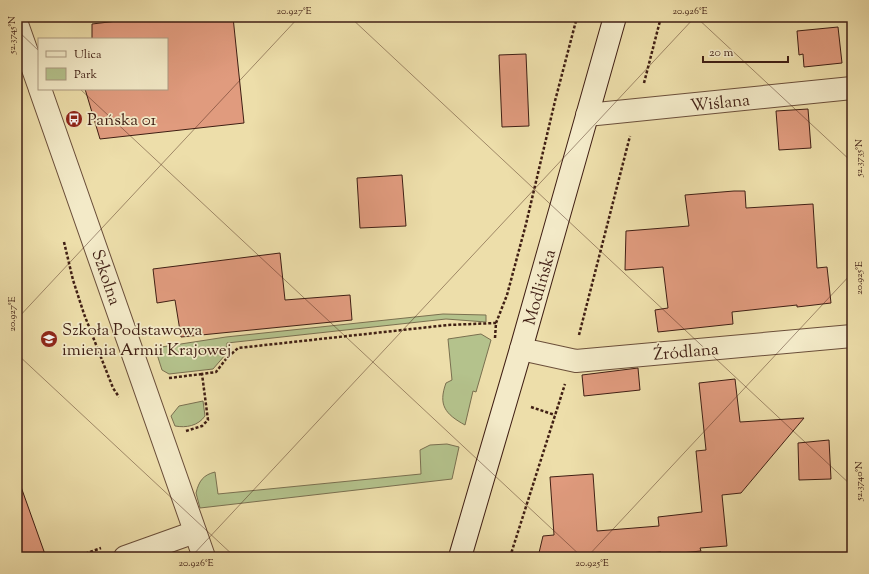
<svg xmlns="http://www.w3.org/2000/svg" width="869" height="574" font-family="'Sorts Mill Goudy',serif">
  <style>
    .green { fill: #b4c28c; stroke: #7a7050 }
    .building { fill: #e09b7e; stroke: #401f14 }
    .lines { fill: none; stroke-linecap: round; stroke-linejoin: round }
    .street-casing { stroke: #6b4f3a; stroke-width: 24 }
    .secondary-casing { stroke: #401f14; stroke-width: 24 }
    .path { stroke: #401f14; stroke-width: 2.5; stroke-dasharray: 3 2; stroke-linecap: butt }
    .street { stroke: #f3eac8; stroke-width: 22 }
    .secondary { stroke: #f3eac8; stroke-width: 22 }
    .ticks { fill: none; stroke: #401f14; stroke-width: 1; stroke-opacity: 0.45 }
    .labels { text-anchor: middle; stroke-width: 3.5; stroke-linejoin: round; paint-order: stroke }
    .street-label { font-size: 17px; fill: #401f14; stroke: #f3eac8 }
    .poi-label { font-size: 17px; fill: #401f14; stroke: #f3eac8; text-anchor: start }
    .neatline { fill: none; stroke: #401f14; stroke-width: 1.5 }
    .ticks-label { font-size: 10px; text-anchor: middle; fill: #401f14 }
  </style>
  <rect width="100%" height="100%" fill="#eddeaa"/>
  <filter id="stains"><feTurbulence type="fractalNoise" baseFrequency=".005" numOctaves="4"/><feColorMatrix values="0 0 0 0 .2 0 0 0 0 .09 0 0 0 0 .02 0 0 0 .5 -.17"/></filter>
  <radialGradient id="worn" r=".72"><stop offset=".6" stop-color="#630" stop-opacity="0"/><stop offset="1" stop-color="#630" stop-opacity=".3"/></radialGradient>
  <g class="green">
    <polygon points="443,314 486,315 486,322 446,319 227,343 226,354 213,369 169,374 162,370 155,348 226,337"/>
    <path d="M481,334L491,340L476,392L473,391L465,425C445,414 438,405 446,383L452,380L448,339Z"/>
    <path d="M203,401L205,416C198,426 186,428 175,426L171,416L179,406Z"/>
    <path d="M447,444L459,447L452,479L200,508L196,493C199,481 203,475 215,472L218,494L421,474L420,450L430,445Z"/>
  </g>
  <g class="building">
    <polygon points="151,17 233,17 244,123 100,139 85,89 167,89 167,39 92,39 92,24"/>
    <polygon points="838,27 842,63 804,67 803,54 799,55 797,31"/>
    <polygon points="526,54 529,126 502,127 499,55"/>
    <polygon points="808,109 811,148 779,150 776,111"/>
    <polygon points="402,175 406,226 360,228 357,178"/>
    <polygon points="734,191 745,191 746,208 813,204 817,268 827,267 831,303 797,307 797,305 732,312 733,324 658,332 655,310 668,308 663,267 625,270 626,231 689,226 685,195"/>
    <polygon points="280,253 285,300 350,295 352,320 181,337 175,300 157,303 153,269"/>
    <polygon points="638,368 640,390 584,396 582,375"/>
    <polygon points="735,379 740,422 804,418 741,493 722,495 727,546 700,548 701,551 661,555 661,552 608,557 538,557 543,536 554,535 550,477 593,474 597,531 659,526 658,517 702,512 696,451 706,450 699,383"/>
    <polygon points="829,440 831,479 799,480 798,443"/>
    <polygon points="17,484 20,484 46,557 17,557"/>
  </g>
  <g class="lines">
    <g class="street-casing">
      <g id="street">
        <polyline points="17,24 39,86"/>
        <polyline points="40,89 204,557"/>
        <polyline points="587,115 852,88"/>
        <polyline points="521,349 576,361 852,336"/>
        <polyline points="125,557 195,532"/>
      </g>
    </g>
    <g class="secondary-casing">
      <polyline id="secondary" points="460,557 521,349 615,17"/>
    </g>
    <g class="path">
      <polyline points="644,83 661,17"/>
      <polyline points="64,242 73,280 84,314 113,388 119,397"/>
      <polyline points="579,335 630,136"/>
      <polyline points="495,338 496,323 507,295 526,224 555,101 577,17"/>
      <polyline points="169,378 202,374"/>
      <polyline points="531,407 555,415"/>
      <polyline points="186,431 202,426 208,420 202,374 216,372 226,359 238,348 448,325 496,323"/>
      <polyline points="76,557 101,548"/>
      <polyline points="510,557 565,384"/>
    </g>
    <use href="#street" class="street"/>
    <use href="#secondary" class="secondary"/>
  </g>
  <path class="ticks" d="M350,17L852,486M696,17L852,162M17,30L39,51M80,89L582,557M17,319L299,17M17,354L235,557M191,557L695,17M587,557L852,273"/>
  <defs>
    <g id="bus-disc" transform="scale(0.9)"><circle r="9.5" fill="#8f2418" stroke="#f3eac8"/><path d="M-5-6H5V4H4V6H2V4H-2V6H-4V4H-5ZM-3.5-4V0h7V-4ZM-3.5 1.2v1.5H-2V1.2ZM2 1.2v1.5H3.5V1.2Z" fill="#fff"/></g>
    <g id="school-disc" transform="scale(0.9)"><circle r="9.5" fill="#8f2418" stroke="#f3eac8"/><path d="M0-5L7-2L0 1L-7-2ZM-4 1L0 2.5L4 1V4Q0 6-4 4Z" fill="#fff"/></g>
  </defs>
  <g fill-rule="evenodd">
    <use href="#bus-disc" x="74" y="119"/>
    <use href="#school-disc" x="49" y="339"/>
  </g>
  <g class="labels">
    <g class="street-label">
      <text transform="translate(720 102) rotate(-6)" y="6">Wiślana</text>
      <text transform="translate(107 277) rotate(71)" y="6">Szkolna</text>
      <text transform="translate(539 287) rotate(-74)" y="6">Modlińska</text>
      <text transform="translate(686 351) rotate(-5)" y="6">Źródlana</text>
    </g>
    <g class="poi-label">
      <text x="87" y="125">Pańska 01</text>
      <text x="62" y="335">Szkoła Podstawowa<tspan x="62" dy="20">imienia Armii Krajowej</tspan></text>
    </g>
  </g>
  <rect width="869" height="574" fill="none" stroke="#eddeaa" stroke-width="44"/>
  <rect x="38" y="38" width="130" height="52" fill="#f3eac8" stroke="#ab9980"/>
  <rect x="46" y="51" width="20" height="6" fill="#f3eac8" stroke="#ab9980"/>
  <text x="74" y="58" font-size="12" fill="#401f14">Ulica</text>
  <rect x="46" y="68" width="20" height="12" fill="#b4c28c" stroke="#ab9980"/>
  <text x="74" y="78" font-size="12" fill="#401f14">Park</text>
  <path d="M703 56v6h85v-6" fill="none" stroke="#401f14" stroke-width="2"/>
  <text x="709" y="56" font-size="12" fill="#401f14" stroke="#f3eac8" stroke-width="3" paint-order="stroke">20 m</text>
  <rect x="22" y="22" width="825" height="530" class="neatline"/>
  <g class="ticks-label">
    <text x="294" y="14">20.927°E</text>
    <text x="690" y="14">20.926°E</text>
    <text transform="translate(11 35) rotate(-90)" y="4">52.3745°N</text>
    <text transform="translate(858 158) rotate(-90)" y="4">52.3735°N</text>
    <text transform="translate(858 278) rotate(-90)" y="4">20.925°E</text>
    <text transform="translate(11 314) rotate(-90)" y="4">20.927°E</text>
    <text transform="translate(858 481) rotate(-90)" y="4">52.3740°N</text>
    <text x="196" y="566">20.926°E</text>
    <text x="592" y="566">20.925°E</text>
  </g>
  <rect width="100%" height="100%" filter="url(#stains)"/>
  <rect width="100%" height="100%" fill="url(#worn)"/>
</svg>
